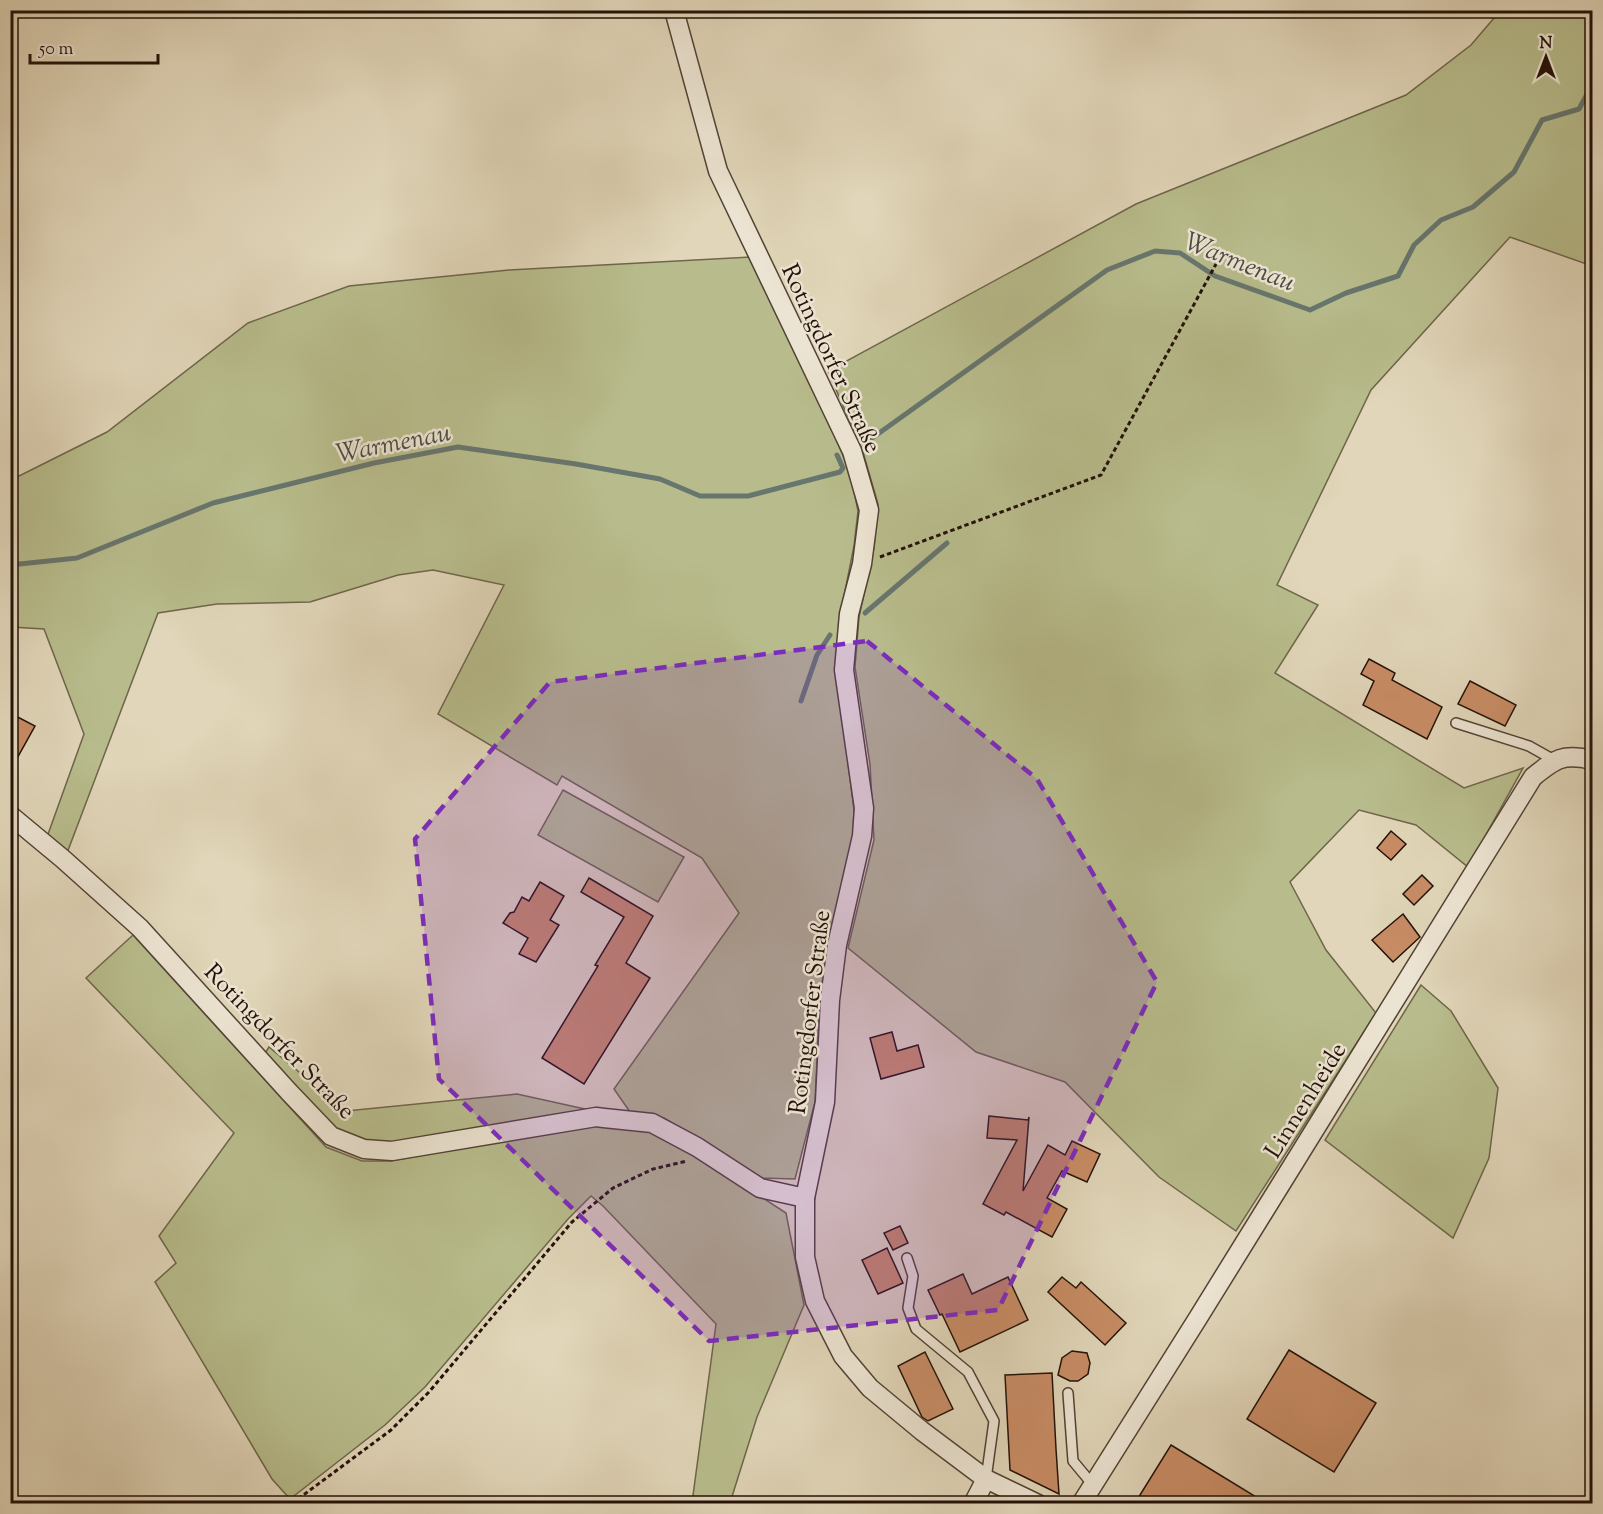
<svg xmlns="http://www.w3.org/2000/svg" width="1603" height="1514" font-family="'Sorts Mill Goudy',serif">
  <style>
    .green { fill: #b8bc8c; stroke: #6e664a; stroke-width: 1.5 }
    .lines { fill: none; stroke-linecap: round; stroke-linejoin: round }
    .stream { stroke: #67766e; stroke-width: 5 }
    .building { fill: #c88c65; stroke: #231109; stroke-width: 1.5 }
    .lane-casing { stroke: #524235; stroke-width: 12 }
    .street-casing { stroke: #524235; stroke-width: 21 }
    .path { stroke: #231109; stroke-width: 3; stroke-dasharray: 4.5 3; stroke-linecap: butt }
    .lane { stroke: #ece4d2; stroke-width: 9 }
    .street { stroke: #ece4d2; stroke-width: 18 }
    .marked { fill: #7b2cbf; fill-opacity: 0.2; stroke: #7b2cbf; stroke-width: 4.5; stroke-dasharray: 12 8; stroke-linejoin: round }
    .labels { text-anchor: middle; stroke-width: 5; stroke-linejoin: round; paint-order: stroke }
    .street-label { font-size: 24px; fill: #231109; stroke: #ece4d2 }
    .water-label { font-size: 26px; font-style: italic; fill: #4b4c44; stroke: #ece4d2 }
  </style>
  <rect width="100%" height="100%" fill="#e1d6b9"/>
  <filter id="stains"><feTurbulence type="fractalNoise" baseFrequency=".00333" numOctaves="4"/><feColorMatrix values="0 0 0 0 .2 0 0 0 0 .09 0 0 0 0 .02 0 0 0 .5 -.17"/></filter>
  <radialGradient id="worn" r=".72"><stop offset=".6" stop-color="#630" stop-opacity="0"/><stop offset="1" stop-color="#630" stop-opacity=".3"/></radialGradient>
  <g class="green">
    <polygon points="1500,11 1592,11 1592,266 1510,237 1371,390 1277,585 1318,605 1275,673 1464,788 1523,768 1468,867 1416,825 1359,810 1290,882 1326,950 1376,1013 1236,1231 1159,1177 1065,1082 976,1052 848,948 874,840 870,764 855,667 859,617 874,548 878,504 863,452 828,371 1136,204 1406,95 1471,45"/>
    <polygon points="751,257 800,354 850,472 858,511 854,546 840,616 836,669 854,810 853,835 828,944 820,998 815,1102 795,1179 762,1178 664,1118 630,1112 614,1089 739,913 702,858 562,776 557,785 438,714 504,585 433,570 398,575 310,602 217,604 158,613 67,853 47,837 84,734 44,629 11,627 11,480 107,432 248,323 349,286 509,270"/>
    <polygon points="563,790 684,857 658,902 538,835"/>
    <polygon points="133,935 326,1147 362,1161 391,1161 597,1124 654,1132 694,1153 786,1213 804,1305 757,1417 730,1503 692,1503 716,1324 603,1206 591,1196 568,1219 425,1387 385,1425 290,1499 272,1479 155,1282 176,1263 159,1236 234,1133 86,978"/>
    <polygon points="1421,985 1451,1011 1498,1088 1489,1158 1453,1238 1325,1140"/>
    <polygon points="269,1047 346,1111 517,1094 594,1111 392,1145 367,1142 334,1129 264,1055"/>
  </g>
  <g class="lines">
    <g class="stream">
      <polyline points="868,441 1107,270 1155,251 1180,253 1215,276 1310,310 1346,293 1398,276 1414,245 1441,220 1473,207 1514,172 1542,120 1579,109 1592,85"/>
      <polyline points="10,565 77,558 213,503 374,463 458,447 576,464 660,479 700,496 748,496 840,472 843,468 837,455"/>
      <polyline points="865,613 947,543"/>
      <polyline points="801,701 817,655 830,635"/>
    </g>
  </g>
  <g class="building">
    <polygon points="1369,659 1395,673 1392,680 1442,707 1427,739 1363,705 1374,681 1361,674"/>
    <polygon points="1470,681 1516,705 1505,726 1458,704"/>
    <polygon points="10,713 35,726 10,771"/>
    <polygon points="1391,831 1406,844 1391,860 1377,848"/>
    <polygon points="1422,875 1433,886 1414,905 1403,894"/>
    <polygon points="589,878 653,916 626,963 650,978 584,1084 542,1058 598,966 595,965 624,917 581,892"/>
    <polygon points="540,882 564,896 550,920 559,925 536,962 519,954 528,938 503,923 510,913 514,912 522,897 529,901"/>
    <polygon points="1403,914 1420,937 1393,962 1372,940"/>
    <polygon points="892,1032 897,1051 918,1045 924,1067 881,1079 870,1038"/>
    <polygon points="989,1116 1028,1120 1029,1117 1023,1191 1048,1145 1065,1155 1072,1141 1100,1154 1087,1182 1062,1171 1047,1198 1067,1209 1052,1237 1006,1212 1004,1215 983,1204 1017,1140 987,1138"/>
    <polygon points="900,1226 908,1243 893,1250 884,1233"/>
    <polygon points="887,1248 903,1283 878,1294 862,1260"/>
    <polygon points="963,1274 972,1294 1008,1277 1028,1320 960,1352 942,1314 940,1315 928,1290"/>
    <polygon points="1062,1277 1076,1288 1081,1282 1126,1323 1105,1345 1048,1292"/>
    <polygon points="1289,1350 1376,1403 1334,1472 1247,1419"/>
    <polygon points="1072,1351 1087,1353 1090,1363 1088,1374 1078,1381 1070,1381 1058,1375 1062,1358"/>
    <polygon points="925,1352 953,1409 928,1421 922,1417 898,1366"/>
    <polygon points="1052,1373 1056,1449 1059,1494 1010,1470 1005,1375"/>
    <polygon points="1171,1445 1266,1503 1135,1503"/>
  </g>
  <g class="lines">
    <g class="lane-casing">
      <g id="lane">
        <polyline points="1456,723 1529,746 1554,760"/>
        <polyline points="907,1258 913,1276 908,1308 916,1329 968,1372 994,1421 986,1479"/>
        <polyline points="1068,1393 1073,1461 1093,1485"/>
      </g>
    </g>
    <g class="street-casing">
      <g id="street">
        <polyline points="674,10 718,171 852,451 869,510 862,564 849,614 844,670 864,808 862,836 837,945 830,1000 825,1102 805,1198 805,1257 815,1301 843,1356 870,1388 922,1431 986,1479 1038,1504"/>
        <polyline points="10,815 63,859 140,928 289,1092 331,1136 364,1149 392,1151 596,1117 604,1118 652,1123 697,1147 760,1188 805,1198"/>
        <polyline points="973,1504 986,1479"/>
        <path d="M1081,1504L1198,1318L1533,777C1555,759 1563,753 1592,760"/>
      </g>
    </g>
    <g class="path">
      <polyline points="880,557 1101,475 1216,264"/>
      <polyline points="298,1499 391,1430 429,1392 572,1222 613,1188 653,1169 687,1161"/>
    </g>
    <use href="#lane" class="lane"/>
    <use href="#street" class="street"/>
  </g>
  <path class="marked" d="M867,641L1037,779L1157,982L998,1310L709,1341L439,1079L415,839L550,682Z"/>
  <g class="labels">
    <g class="street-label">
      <text transform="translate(832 358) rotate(65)" y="8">Rotingdorfer Straße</text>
      <text transform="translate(809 1012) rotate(-83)" y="8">Rotingdorfer Straße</text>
      <text transform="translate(280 1041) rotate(46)" y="8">Rotingdorfer Straße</text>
      <text transform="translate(1305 1100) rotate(-58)" y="8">Linnenheide</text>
    </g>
    <g class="water-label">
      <text transform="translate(1240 261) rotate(22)" y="9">Warmenau</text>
      <text transform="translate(393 442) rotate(-11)" y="9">Warmenau</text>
    </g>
  </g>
  <rect width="1603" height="1514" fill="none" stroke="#e1d6b9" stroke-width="36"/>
  <rect x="12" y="12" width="1579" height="1490" fill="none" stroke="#231109" stroke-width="3"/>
  <rect x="18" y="18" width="1567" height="1478" fill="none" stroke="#231109" stroke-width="1.5"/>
  <g transform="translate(1546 57)" stroke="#ece4d2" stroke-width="4.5" paint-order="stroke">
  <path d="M0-4.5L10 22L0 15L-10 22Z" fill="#231109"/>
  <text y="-9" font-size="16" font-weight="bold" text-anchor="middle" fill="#231109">N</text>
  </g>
  <path d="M30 54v9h128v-9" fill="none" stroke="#231109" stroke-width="3"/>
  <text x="39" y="54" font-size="18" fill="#231109" stroke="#ece4d2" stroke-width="4.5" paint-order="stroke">50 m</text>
  <rect width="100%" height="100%" filter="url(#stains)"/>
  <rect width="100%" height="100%" fill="url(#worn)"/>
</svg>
